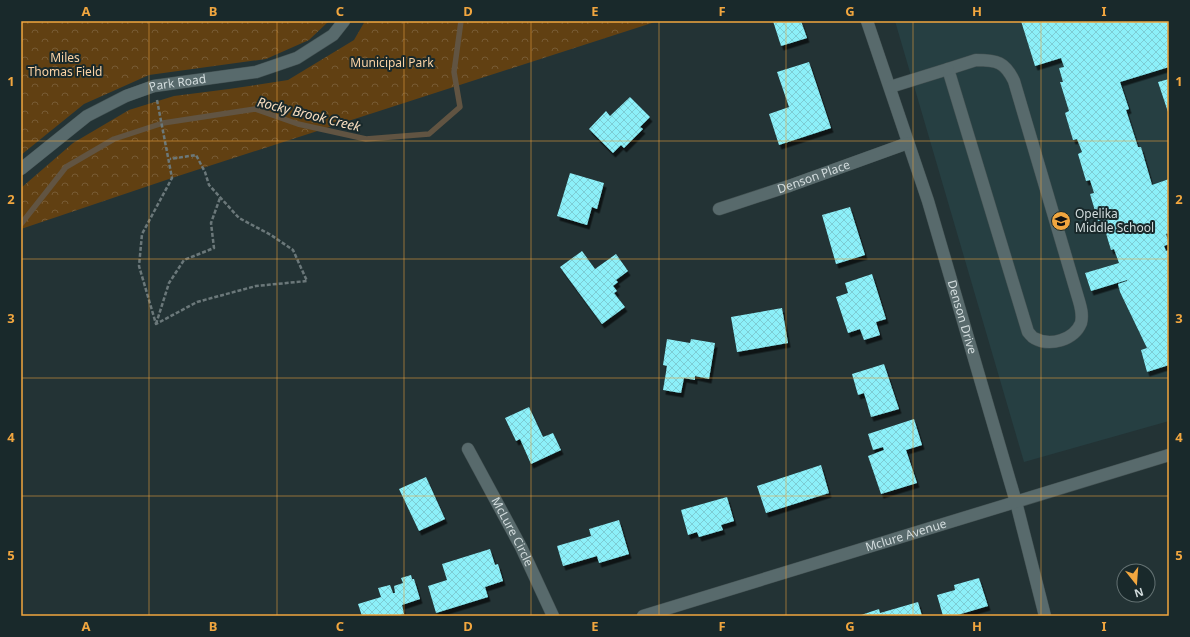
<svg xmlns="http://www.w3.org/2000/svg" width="1190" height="637" font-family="'Noto Sans',sans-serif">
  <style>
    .built { fill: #263f42 }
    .forest { fill: url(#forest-crowns) }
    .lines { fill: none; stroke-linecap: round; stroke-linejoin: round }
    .stream { stroke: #615442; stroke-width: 5.5 }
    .building { fill: url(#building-cross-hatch); filter: url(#shadow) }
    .minor-casing { stroke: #435152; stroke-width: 13 }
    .path { stroke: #6b787a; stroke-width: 2.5; stroke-dasharray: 4 2; stroke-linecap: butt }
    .minor { stroke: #586a6c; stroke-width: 12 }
    .grid { fill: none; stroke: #f1a63f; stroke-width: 1; stroke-opacity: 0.55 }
    .labels { text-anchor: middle; stroke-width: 4; stroke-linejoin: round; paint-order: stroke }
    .park-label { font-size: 12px; fill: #fbd3a5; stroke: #19292b }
    .street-label { font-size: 12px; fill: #d2dcdd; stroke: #19292b }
    .poi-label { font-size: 12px; fill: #d2dcdd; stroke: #19292b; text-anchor: start }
    .water-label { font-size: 13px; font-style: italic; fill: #fadfc0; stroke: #19292b }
    .neatline { fill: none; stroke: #f1a63f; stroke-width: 1.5 }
    .grid-label { font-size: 13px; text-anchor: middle; font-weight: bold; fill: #f1a63f }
  </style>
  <defs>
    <pattern id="forest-crowns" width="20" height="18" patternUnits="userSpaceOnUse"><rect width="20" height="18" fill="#614012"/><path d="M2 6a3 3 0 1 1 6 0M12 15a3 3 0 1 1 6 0" fill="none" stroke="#775b34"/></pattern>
    <pattern id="building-cross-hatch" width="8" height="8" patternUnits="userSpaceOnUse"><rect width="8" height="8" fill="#8cf0f9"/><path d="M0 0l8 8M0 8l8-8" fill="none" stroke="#7dcdd4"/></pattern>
    <filter id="shadow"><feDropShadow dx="2.5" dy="4.5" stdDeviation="0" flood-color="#0009"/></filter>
  </defs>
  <rect width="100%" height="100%" fill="#233335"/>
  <polygon class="built" points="895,21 1169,21 1169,421 1024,462"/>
  <g class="forest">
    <polygon points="21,21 329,21 309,40 266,59 149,75 84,104 21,155"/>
    <polygon points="365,21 658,21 172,178 21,229 21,188 73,143 129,110 174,96 229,89 288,80 354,40"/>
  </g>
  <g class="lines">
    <polyline class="stream" points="21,224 66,167 114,139 163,123 255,109 298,124 366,139 429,134 460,107 454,72 461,21"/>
  </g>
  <g class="building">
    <polygon points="773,21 801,21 807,38 781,46"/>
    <polygon points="1021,21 1169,21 1169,67 1120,82 1129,109 1126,110 1138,147 1141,147 1152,185 1169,179 1169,233 1166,234 1169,244 1164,246 1166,251 1169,250 1169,365 1147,372 1141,350 1147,348 1120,292 1118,284 1127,281 1127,280 1091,291 1085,273 1119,263 1114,249 1111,250 1102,220 1098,221 1090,194 1094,193 1090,180 1086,181 1078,154 1082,152 1077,139 1073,140 1065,113 1069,111 1060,82 1063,82 1059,68 1064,67 1061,58 1035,66"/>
    <polygon points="809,62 831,128 779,145 769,114 789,107 777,72"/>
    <polygon points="1169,79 1169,115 1158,82"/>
    <polygon points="630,97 650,117 640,127 643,129 624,148 621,145 613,153 589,129 606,111 610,116"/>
    <polygon points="570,173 604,183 597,209 592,207 587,225 557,216"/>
    <polygon points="850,207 865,255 836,264 822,215"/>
    <polygon points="582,251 595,269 616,254 628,271 616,280 618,282 613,286 617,291 614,293 625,307 602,324 560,267"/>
    <polygon points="872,274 886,319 876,322 880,335 864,340 860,329 848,333 836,297 848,293 845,283"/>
    <polygon points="782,308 788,343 737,352 731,317"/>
    <polygon points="667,339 690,343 691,339 715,343 709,379 695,376 695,380 684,378 681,393 663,390 667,366 663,365"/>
    <polygon points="884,364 899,409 871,417 864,393 858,395 852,374"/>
    <polygon points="529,407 543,437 553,433 561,450 531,464 520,439 516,441 505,418"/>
    <polygon points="914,419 922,445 906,450 917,483 881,494 868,456 884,450 883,447 873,450 868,434"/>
    <polygon points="821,465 829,493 766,513 757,486"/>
    <polygon points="426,477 445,519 419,531 399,489"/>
    <polygon points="727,497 734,521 721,525 723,530 699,537 697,532 688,535 681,510"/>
    <polygon points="619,520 629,554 599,563 597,556 563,566 557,546 591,536 589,529"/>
    <polygon points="490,549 495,565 498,564 503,581 485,587 488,597 436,613 428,586 447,580 442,564"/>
    <polygon points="411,575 412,579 414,579 420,599 402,605 404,614 396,616 362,616 358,604 381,597 378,588 390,585 393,593 395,593 394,586 403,583 401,578"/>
    <polygon points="979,578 988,606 954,616 943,616 937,595 955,590 954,585"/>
    <polygon points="918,602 922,616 858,616 879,609 880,613"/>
  </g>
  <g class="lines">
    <g class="minor-casing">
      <g id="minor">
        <path id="s1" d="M867,21L928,201L1016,502L1045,616"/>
        <path d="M976,60C997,60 1005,62 1014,81L1079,301C1081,308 1083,315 1081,323C1074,340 1050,347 1034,338C1032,337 1030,334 1028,332L948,69Z"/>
        <polyline points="890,87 948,69"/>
        <path id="s2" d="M21,169L87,116L126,96L154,86L256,72L297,58L333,35L344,21"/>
        <path id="s3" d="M719,209L789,186L908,143"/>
        <path id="s4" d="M468,449L521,547L553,616"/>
        <path id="s5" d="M643,616L1169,455"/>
      </g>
    </g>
    <g class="path">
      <polyline points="157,100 172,178 142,234 139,266 156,324 197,302 256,286 307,281 293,250 271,235 239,218 209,185 205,172 196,155 170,159"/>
      <polyline points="156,324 169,283 184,260 214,248 211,223 220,198"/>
    </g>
    <use href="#minor" class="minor"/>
  </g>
  <path class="grid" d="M149,21V616M277,21V616M404,21V616M531,21V616M659,21V616M786,21V616M913,21V616M1041,21V616M21,141H1169M21,259H1169M21,378H1169M21,496H1169"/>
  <defs>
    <g id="school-disc" transform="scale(1)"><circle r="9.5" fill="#f1a63f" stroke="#19292b"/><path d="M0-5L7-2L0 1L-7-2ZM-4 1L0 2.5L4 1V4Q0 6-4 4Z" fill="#111"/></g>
  </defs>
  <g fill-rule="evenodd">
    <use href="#school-disc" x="1061" y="221"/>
  </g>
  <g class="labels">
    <g class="park-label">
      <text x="65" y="62">Miles<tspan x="65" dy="14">Thomas Field</tspan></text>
      <text x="392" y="67">Municipal Park</text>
    </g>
    <g class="street-label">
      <text dy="4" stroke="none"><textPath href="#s2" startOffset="182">Park Road</textPath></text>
      <text dy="4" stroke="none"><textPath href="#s3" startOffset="100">Denson Place</textPath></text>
      <text dy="4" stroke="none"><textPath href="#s1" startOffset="311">Denson Drive</textPath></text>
      <text dy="4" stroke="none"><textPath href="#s4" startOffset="94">McLure Circle</textPath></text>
      <text dy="4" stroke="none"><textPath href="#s5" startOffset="275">Mclure Avenue</textPath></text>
    </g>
    <g class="poi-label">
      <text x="1075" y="218">Opelika<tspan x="1075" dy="14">Middle School</tspan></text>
    </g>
    <g class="water-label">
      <text transform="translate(309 114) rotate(14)" y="5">Rocky Brook Creek</text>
    </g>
  </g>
  <rect width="1190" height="637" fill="none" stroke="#19292b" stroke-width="44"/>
  <g transform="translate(1136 583) rotate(163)"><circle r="19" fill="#19292b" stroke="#637172"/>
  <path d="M0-3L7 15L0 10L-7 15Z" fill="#f1a63f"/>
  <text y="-6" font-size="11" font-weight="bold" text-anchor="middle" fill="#d2dcdd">N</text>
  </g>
  <rect x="22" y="22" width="1146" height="593" class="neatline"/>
  <g class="grid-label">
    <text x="86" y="16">A</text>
    <text x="213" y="16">B</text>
    <text x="340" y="16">C</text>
    <text x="468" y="16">D</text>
    <text x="595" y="16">E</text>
    <text x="722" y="16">F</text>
    <text x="850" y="16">G</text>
    <text x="977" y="16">H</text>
    <text x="1104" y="16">I</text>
    <text x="11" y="86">1</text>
    <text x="1179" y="86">1</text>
    <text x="11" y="204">2</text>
    <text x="1179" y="204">2</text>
    <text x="11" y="323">3</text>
    <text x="1179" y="323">3</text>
    <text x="11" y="442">4</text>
    <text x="1179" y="442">4</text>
    <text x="11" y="560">5</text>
    <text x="1179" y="560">5</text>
    <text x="86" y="631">A</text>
    <text x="213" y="631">B</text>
    <text x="340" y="631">C</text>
    <text x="468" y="631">D</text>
    <text x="595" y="631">E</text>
    <text x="722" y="631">F</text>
    <text x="850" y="631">G</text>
    <text x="977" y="631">H</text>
    <text x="1104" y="631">I</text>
  </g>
</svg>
